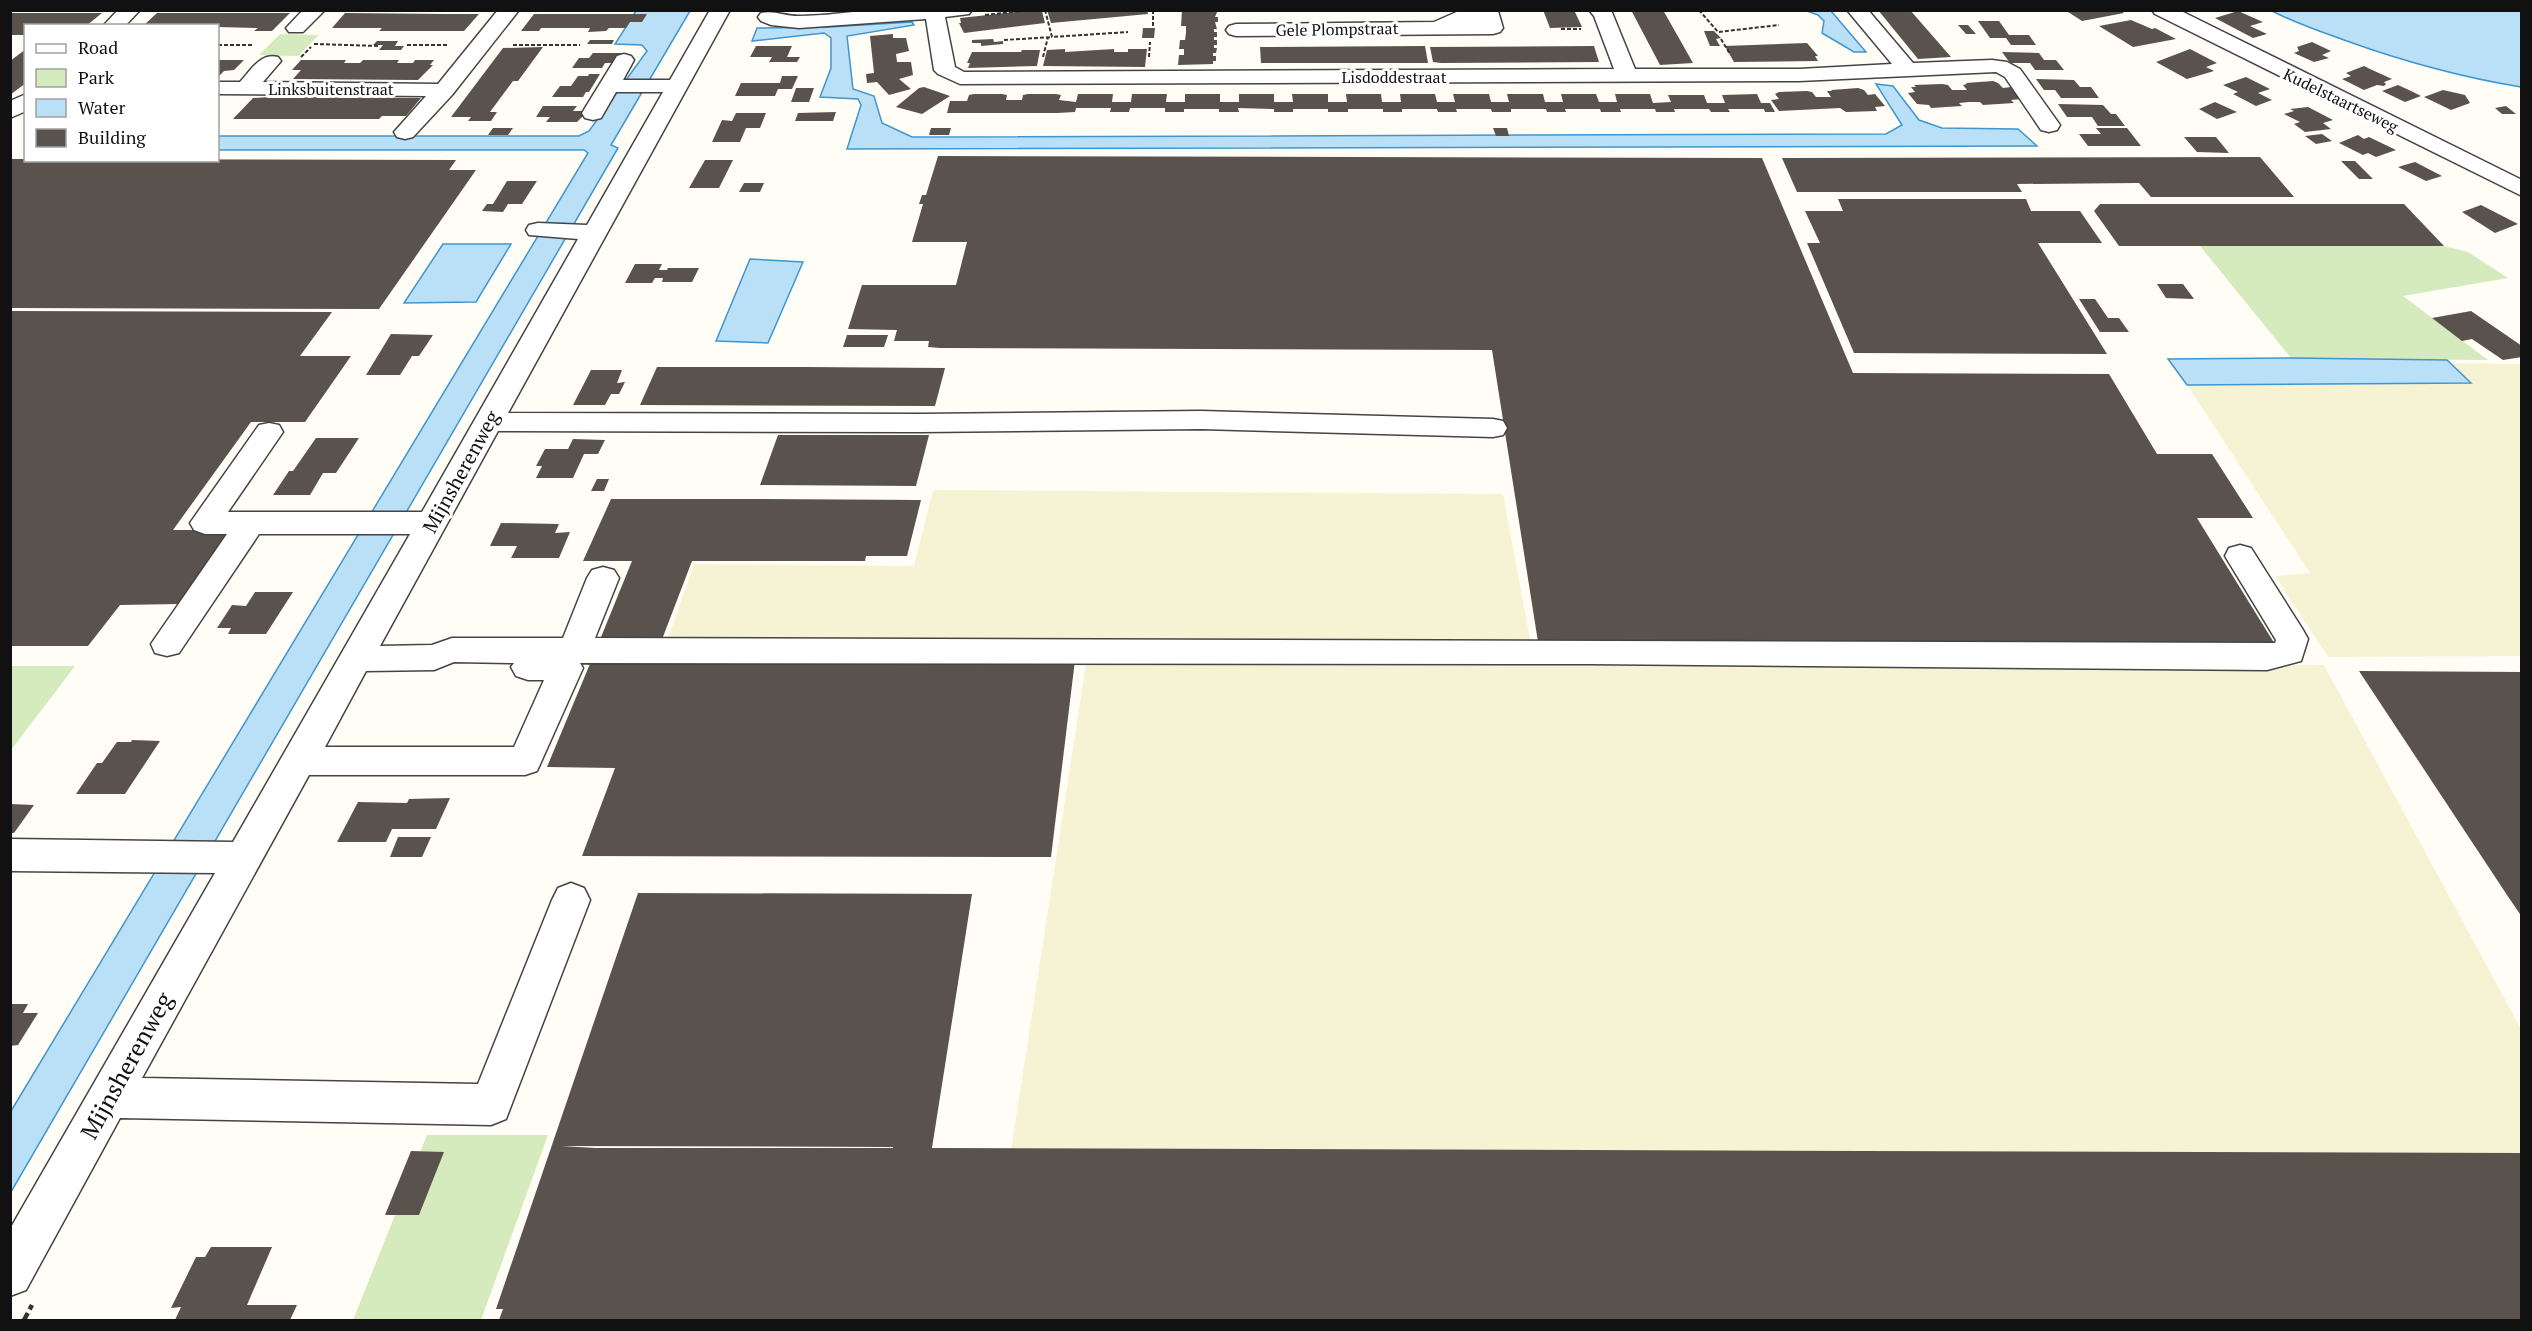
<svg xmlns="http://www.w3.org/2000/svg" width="2532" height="1331" font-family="'PT Serif',serif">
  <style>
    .farmland { fill: #f6f3d4 }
    .green { fill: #d5ebbd }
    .water { fill: #b9e0f7; stroke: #3f96cf; stroke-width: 1.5 }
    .building { fill: #5a524d; fill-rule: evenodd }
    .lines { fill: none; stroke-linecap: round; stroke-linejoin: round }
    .minor-casing { stroke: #444; stroke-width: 3 }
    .path-far1 { stroke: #333; stroke-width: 2; stroke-dasharray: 4 2; stroke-linecap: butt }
    .path { stroke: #333; stroke-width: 4.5; stroke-dasharray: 8 4; stroke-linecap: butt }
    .minor { fill: #fff; fill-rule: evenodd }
    .labels { text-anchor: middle; stroke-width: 6; stroke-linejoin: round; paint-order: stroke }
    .far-street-label { font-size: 16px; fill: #111; stroke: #fff }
    .street-label { font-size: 20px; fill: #111; stroke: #fff }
    .near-street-label { font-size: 24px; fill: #111; stroke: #fff }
  </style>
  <rect width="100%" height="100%" fill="#fffdf5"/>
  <g class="farmland">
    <polygon points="2450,363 2521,364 2521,656 2328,657 2275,576 2310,573 2187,385 2470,383"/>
    <polygon points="933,490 1503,494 1534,660 2324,665 2521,1029 2521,1153 1010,1157 1088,651 664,650 694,564 914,566"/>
  </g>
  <g class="green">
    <polygon points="280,34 281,34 319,35 298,56 259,55"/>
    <polygon points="2200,246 2444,246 2468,252 2508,278 2403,296 2488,360 2291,358"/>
    <polygon points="11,666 75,666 11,750 10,666"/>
    <polygon points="427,1135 548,1135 481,1320 353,1320"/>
  </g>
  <g class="water">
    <polygon points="636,11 690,11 611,145 618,148 11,1192 11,1111 588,153 584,150 218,150 218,136 579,136 589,131 647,51 642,45 615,44"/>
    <polygon points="1807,11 1831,11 1866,52 1854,52 1822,33 1824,21 1818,15"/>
    <path d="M2272,11H2521V87C2460,77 2402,61 2344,40C2319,31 2295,23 2272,11Z"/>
    <polygon points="912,22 914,25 847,36 853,89 874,96 882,123 912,137 1886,134 1902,125 1876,84 1893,86 1919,120 1942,128 2018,129 2037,146 847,149 861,105 858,99 820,97 831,68 831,38 824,33 752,41 757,28 829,27"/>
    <polygon points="443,244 511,244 476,302 404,303"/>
    <polygon points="750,259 803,262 768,343 716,341"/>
    <polygon points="2291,358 2447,360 2471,383 2187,385 2168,359"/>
  </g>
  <g class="building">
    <polygon points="1033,10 1042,11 1045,23 964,33 959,23 961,23 960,18"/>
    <polygon points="1047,10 1147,10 1148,14 1051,23"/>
    <polygon points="1182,10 1218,10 1215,17 1218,17 1218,22 1215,22 1217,29 1214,29 1214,32 1217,32 1217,37 1214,37 1214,40 1217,40 1217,45 1214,45 1214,48 1217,48 1216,53 1213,53 1213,56 1216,56 1216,61 1213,61 1213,64 1178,65 1179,55 1184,55 1184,49 1179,49 1180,40 1185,40 1186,33 1186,26 1181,26"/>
    <polygon points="1543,10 1577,10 1575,12 1582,27 1550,28"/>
    <polygon points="1631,10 1663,10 1693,63 1660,65"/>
    <polygon points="1878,10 1910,10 1951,57 1918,59"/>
    <polygon points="2065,10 2120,10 2124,13 2082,21"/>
    <polygon points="2238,11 2263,22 2250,26 2267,34 2253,38 2215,18"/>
    <polygon points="10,13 102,13 86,26 26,26 26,35 10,35"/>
    <polygon points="157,13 290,13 272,31 254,31 258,28 218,27 218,26 143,26"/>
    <polygon points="345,13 445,14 479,14 464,31 379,31 382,28 332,28"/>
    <polygon points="534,14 647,14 642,22 630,22 626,28 609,28 606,31 588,32 590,28 541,28 539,31 521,31"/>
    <polygon points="2131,20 2152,29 2155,28 2176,39 2133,47 2099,26"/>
    <polygon points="1978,21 1999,21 2009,35 2029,35 2036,45 2011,45 2006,38 1990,38"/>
    <polygon points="1958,25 1968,25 1976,34 1966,34"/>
    <polygon points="1143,28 1155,28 1154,38 1142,38"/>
    <polygon points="1704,31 1714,31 1721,38 1716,39 1720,46 1710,46"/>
    <polygon points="893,34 893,38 906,38 909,51 896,54 897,62 911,62 913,75 899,79 911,89 889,95 877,82 867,83 866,74 874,73 870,36"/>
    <polygon points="993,39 994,42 1003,41 1003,44 981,46 981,43 972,43 972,40"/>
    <polygon points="590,40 614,40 612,44 587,44"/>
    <polygon points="377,41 398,41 395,46 404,46 401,50 379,50 383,45 373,45"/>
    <polygon points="2312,42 2331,51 2322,55 2329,58 2314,62 2294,53 2299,51 2297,47"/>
    <polygon points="1807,43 1818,56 1815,56 1818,61 1734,62 1725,46"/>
    <polygon points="756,46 792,46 787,57 800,57 797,62 769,62 772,57 750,57"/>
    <polygon points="1425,46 1428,63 1261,63 1260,47"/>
    <polygon points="1594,46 1599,62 1441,63 1433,62 1430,47"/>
    <polygon points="543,47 518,81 513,81 490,112 497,112 491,121 468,121 471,117 451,117 503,48"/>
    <polygon points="26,49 26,83 10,95 10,61"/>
    <polygon points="1065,49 1065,52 1114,49 1114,52 1128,52 1128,49 1147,49 1145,67 1043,66 1047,50"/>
    <polygon points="2190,49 2217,63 2206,67 2214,71 2187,79 2156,62"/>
    <polygon points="1022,50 1040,50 1037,66 968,68 970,63 967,63 972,52 1021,52"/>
    <polygon points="2002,52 2039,53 2044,60 2056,60 2064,70 2035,70 2030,63 2010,63"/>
    <polygon points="593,53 621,53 618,58 619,63 605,63 602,68 572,68 579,58 589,58"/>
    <polygon points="218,60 244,60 234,70 224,71 218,77"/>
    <polygon points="301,60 346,60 344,63 360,63 363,60 399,60 397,63 413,63 415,60 434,60 430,65 433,65 418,80 293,79 301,70 292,70"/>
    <polygon points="2364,66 2370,69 2392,79 2384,82 2386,84 2384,86 2377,85 2364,90 2342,79 2351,76 2346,73"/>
    <polygon points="589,74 600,74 589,92 586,92 583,97 552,97 560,86 571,86 578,76 588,76"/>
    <polygon points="782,76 798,76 792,89 778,89 775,96 735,96 741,83 780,83"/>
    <polygon points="2246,77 2270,89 2258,93 2272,100 2256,106 2233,94 2238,92 2223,85"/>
    <polygon points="2036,79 2074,80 2080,87 2091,87 2099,98 2061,98 2055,90 2044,90"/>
    <polygon points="1993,81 1998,83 2003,88 2011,87 2021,99 2011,100 2014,103 1983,105 1980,102 1969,102 1959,103 1962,106 1931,108 1929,105 1917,104 1908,93 1915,92 1911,87 1916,87 1914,85 1942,84 1948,85 1952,90 1967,90 1963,85 1967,84 1966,83"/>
    <polygon points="2398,85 2411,91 2421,96 2405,102 2382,91"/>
    <polygon points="924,87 950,96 922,114 896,107 919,88"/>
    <polygon points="796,88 814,88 809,102 791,102"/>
    <polygon points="1858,88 1864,90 1868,95 1875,94 1885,106 1875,107 1877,111 1846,112 1840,108 1779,111 1771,100 1779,99 1775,94 1779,92 1807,91 1812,92 1816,97 1831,97 1827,91 1832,91 1831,90"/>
    <polygon points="2443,90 2465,95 2470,103 2451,110 2424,97"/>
    <polygon points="974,94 1002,94 1007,95 1006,100 1022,100 1023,95 1028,94 1056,94 1061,95 1059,100 1076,102 1078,94 1113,94 1112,102 1131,102 1132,94 1167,94 1166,102 1185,102 1185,94 1220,94 1220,102 1239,102 1239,94 1274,94 1274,102 1293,102 1292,94 1328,94 1328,102 1347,102 1346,94 1381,94 1382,102 1401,102 1400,94 1435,94 1437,102 1455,102 1453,94 1489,94 1491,102 1509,102 1507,94 1543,94 1545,102 1563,102 1561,94 1596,94 1599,102 1617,102 1615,94 1650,94 1653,103 1671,102 1668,95 1704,95 1707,103 1725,103 1722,95 1757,94 1761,103 1770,103 1775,112 1765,112 1764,109 1728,109 1730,112 1711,112 1709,109 1674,109 1675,112 1656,112 1655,109 1620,109 1621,112 1601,112 1600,109 1565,109 1566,112 1547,112 1546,109 1511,109 1511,112 1492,112 1491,109 1456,109 1457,112 1438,112 1437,109 1402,109 1402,112 1383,112 1383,109 1348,109 1348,112 1328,112 1328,109 1293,109 1293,112 1274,112 1274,109 1238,108 1239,112 1219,112 1219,109 1184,109 1184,112 1165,112 1165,108 1130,108 1129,112 1110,112 1111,108 1076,108 1075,112 1057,113 947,113 950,101 967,101 969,95"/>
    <polygon points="287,96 286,97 421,98 406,116 382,116 379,119 233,119 253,98"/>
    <polygon points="2215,102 2237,112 2217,119 2199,109"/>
    <polygon points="2058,104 2103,105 2111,114 2116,114 2125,126 2098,126 2092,117 2067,117"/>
    <polygon points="543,106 577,106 573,111 588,111 577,122 546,122 550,117 536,117"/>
    <polygon points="2506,106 2516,114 2502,114 2495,108"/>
    <polygon points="2308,107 2333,120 2323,123 2331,129 2305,132 2294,124 2300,122 2284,114 2294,111 2290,109"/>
    <polygon points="836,112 833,121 795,121 798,113"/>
    <polygon points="736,113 766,113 760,128 746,128 740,142 712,142 722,120 732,121"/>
    <polygon points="493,128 513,128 508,135 488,135"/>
    <polygon points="931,128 951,128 949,135 929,135"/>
    <polygon points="1493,128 1507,128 1509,136 1496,136"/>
    <polygon points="2096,128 2127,128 2141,146 2088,146 2079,134 2101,134"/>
    <polygon points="2322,134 2332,141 2316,144 2305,136"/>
    <polygon points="2358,135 2364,139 2369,137 2396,150 2376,157 2368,153 2363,155 2339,143"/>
    <polygon points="2184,137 2216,137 2229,153 2197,152"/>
    <polygon points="938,156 1762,158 1853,373 2109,374 2157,454 2212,454 2253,518 2197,518 2276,646 1538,642 1492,350 940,348 928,347 929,341 894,341 897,330 848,329 862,285 956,285 967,242 912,242 923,204 919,204 922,195 926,195"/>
    <polygon points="2260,157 2294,197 2151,197 2139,183 2017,184 2022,192 1797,192 1782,158"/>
    <polygon points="10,159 456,160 449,170 476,170 379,309 10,308"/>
    <polygon points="705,160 733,160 719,188 689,188"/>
    <polygon points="2341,161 2355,161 2373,179 2359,179"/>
    <polygon points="2415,162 2442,176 2426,181 2398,167"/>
    <polygon points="507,181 537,181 522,204 508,204 503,212 482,211 487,204 493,204"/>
    <polygon points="744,183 764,183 760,192 739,192"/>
    <polygon points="1838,199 2026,199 2031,211 2080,211 2102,243 1872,243 2038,243 2107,354 1854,353 1807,243 1820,243 1805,211 1843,211"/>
    <polygon points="2100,204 2404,204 2444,246 2119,246 2094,211"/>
    <polygon points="2481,205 2518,224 2495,233 2462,212"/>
    <polygon points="635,264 662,264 659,270 667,270 668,268 699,268 692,282 662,282 663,278 655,278 652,283 625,283"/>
    <polygon points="2157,284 2183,284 2194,299 2166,298"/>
    <polygon points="2079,299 2095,299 2108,318 2119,318 2129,332 2100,332"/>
    <polygon points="10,311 332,312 300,356 351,356 305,422 251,422 173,530 231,530 179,604 120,605 88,646 10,646"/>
    <polygon points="2471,311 2522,346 2522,357 2503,360 2472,339 2462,341 2432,318"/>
    <polygon points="391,334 433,335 419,356 412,356 400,375 366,375"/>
    <polygon points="847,335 888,335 884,347 843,347"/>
    <polygon points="657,367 804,367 945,368 935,406 640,405"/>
    <polygon points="591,370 622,370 617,383 625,382 619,394 611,394 605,405 573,405"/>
    <polygon points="778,435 929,435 916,486 760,485"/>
    <polygon points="316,438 359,438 336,473 323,473 310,495 273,495 289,471 293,471"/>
    <polygon points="573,439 605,440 598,454 584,454 573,478 536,478 542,466 536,466 545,449 568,449"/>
    <polygon points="597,479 609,479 604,491 591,491"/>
    <polygon points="611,499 742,499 921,500 907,556 866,556 865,561 692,561 661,642 599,642 632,561 583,561"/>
    <polygon points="501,523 559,524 555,533 570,532 559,558 511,558 517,546 490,546"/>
    <polygon points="255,592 293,592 266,634 228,634 231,628 217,628 232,605 246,606"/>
    <polygon points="592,659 1075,660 1051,857 582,856 615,768 547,767"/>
    <polygon points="2359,671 2522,672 2522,917 2509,898"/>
    <polygon points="132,740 160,741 125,794 76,794 97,763 102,763 117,742 131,742"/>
    <polygon points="450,798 436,829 392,829 386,842 337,842 358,802 407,803 409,799"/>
    <polygon points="10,804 34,805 14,833 10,833"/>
    <polygon points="398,837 431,837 422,857 390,857"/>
    <path d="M638,893L972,894L932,1148L2522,1153V1320H499L503,1309H496ZM561,1146L893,1147V1148H596Z"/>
    <polygon points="10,1004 28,1004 23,1013 38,1013 18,1045 10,1046"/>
    <polygon points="411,1151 444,1152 419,1215 385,1215"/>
    <polygon points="211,1247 272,1247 247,1305 297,1305 290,1320 175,1320 181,1307 171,1308 196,1257 205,1257"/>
  </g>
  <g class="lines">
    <g class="minor-casing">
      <g id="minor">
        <polygon points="118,10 140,10 125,26 103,26"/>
        <polygon points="303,10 325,10 303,32 289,32 286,28"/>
        <path d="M498,10H519L452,95L413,137L405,139L397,137L394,132L426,96L218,94V82H240C251,70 261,52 278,57L281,61L263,82L438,84Z"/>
        <path d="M710,10H730L508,413L920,414L1201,411L1493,419L1503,421L1507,428L1503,435L1493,437L1201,429L920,432L498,431L380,646L432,645L452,638H563L587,578L592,570L603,567L614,570L619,578L595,638L2275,643L2276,640L2225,556L2229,548L2240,545L2251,548L2303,630L2308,639L2301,661L2267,670L1590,664L580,663L583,668L537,771L525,775H309L142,1078L478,1084L552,900L558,888L571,883L584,888L590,900L506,1119L491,1125L120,1118L26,1290L10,1296V1229L215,873L10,871V839L233,842L410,534H259L179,653L167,656L155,653L151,644L227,534H205L194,530L190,523L259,425L269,423L279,425L283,432L228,512H422L578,239L529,235L526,230L529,225L538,223L587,225L663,92H616L601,118L593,120L585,118L582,113L617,56L624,54L631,56L634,60L623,80H670ZM454,662L514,663L511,667L516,676L528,680H544L514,747H325L366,671L434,670Z"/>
        <path d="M874,10H972L969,14L945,17L955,67L964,72L1614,69L1594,16L1589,10H1611L1635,69H1799L1892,64L1847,10H1868L1913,63L1992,60L2007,62L2020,69L2060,125L2057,130L2049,132L2041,130L2005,77L1996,72L1799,81L960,84L938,74L934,70L926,19L799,28L771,25L761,21L758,17L761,13C773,10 785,16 798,16C823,16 849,12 874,10Z"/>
        <polygon points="1461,10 1498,11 1503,28 1500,32 1493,34 1236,36 1229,34 1226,30 1229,26 1236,24 1434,22"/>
        <polygon points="2152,10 2179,10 2522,180 2522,196 2155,14"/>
        <polygon points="26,94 26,111 10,118 10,101"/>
      </g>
    </g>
    <g class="path-far1">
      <polyline points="1045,10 1052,37 1128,32"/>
      <polyline points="1153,10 1153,26"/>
      <polyline points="1699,10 1718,32 1779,25"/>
      <polyline points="985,15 1029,10"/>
      <polyline points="1561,29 1581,29"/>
      <polyline points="1721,39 1730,54"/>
      <polyline points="1004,40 1052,37"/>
      <polyline points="314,44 379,46"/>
      <polyline points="218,45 253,45"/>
      <polyline points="407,45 449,45"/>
      <polyline points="513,45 580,45"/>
      <polyline points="301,57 311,47"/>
      <polyline points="1043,57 1048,37"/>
      <polyline points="1149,57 1150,42"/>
    </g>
    <polyline class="path" points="24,1320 32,1305"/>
    <use href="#minor" class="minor"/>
  </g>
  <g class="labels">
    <g class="far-street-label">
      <text transform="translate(1337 29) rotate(-1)" y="6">Gele Plompstraat</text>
      <text x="1394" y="83">Lisdoddestraat</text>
      <text x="331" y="95">Linksbuitenstraat</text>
      <text transform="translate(2341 100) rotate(26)" y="6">Kudelstaartseweg</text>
    </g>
    <g class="street-label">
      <text transform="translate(461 472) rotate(-61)" y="7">Mijnsherenweg</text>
    </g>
    <g class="near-street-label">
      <text transform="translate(127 1066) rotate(-61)" y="8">Mijnsherenweg</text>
    </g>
  </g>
  <rect width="2532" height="1331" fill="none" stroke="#111111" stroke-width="24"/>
  <rect x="24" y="24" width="195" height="138" fill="#ffffff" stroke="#a0a0a0" stroke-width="1.5"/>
  <rect x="36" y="44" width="30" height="9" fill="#ffffff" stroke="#a0a0a0" stroke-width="1.5"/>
  <text x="78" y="54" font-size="18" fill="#111111">Road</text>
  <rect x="36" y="69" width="30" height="18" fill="#d5ebbd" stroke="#a0a0a0" stroke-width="1.5"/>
  <text x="78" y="84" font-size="18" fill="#111111">Park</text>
  <rect x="36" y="99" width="30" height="18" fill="#b9e0f7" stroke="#a0a0a0" stroke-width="1.5"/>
  <text x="78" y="114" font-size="18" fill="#111111">Water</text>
  <rect x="36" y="129" width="30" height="18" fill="#5a524d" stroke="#a0a0a0" stroke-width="1.5"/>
  <text x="78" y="144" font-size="18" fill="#111111">Building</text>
</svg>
